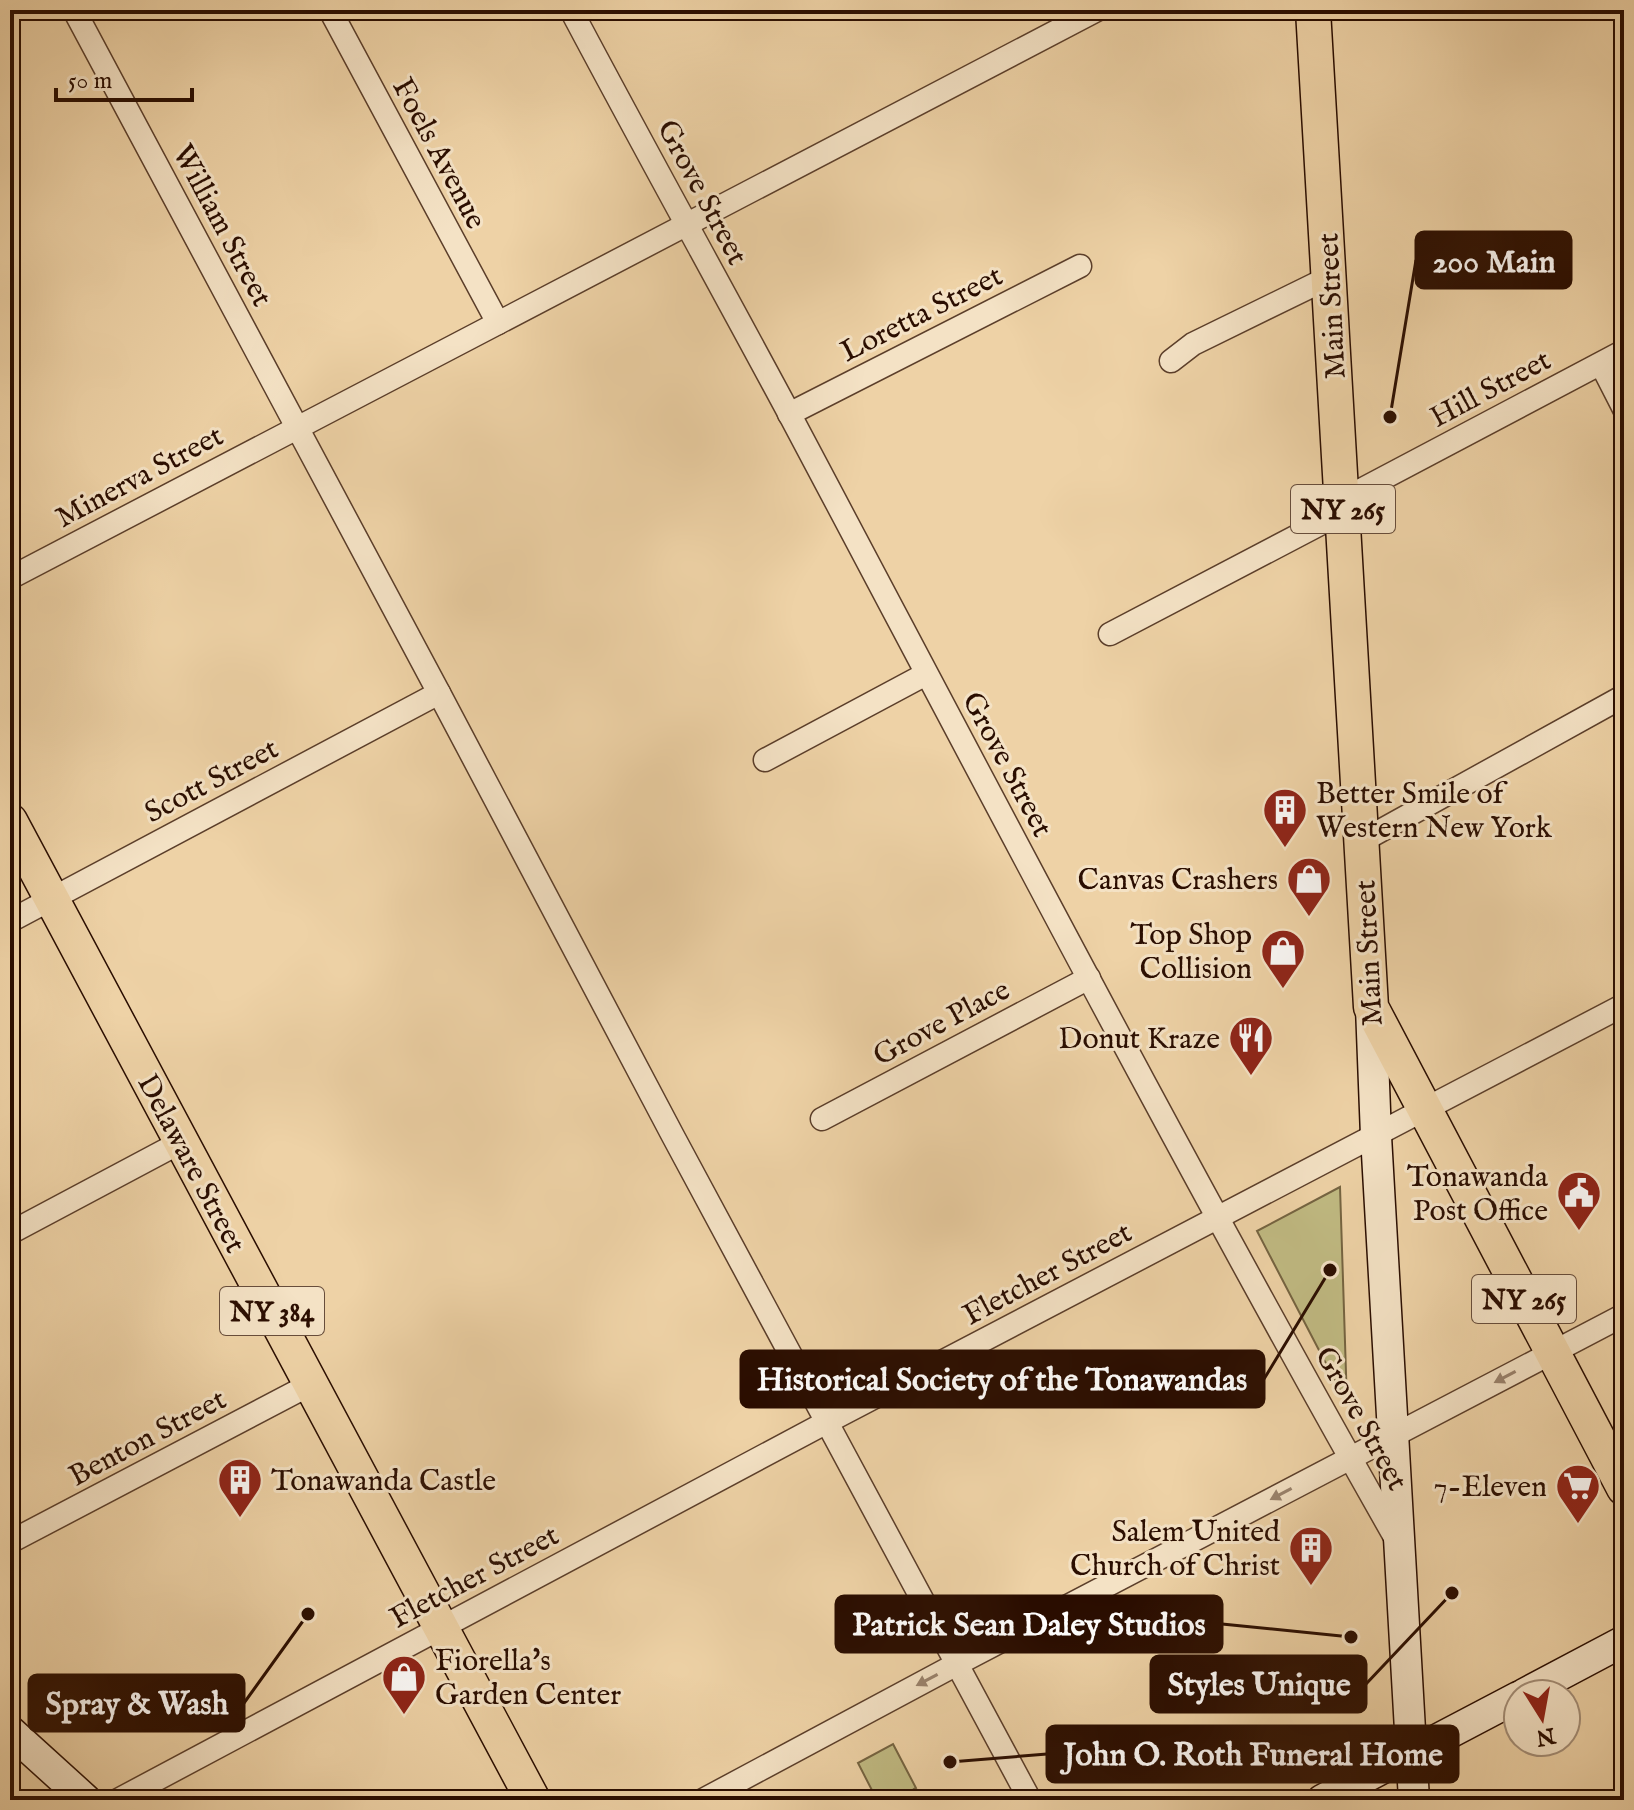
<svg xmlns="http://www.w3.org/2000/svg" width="1634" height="1810" font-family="'IM FELL English',serif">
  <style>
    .green { fill: #c0ba82; stroke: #756441; stroke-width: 2 }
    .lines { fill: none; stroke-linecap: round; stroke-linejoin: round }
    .street-casing { stroke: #5b3e2a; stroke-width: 25 }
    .secondary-casing { stroke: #2a0d00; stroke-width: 33 }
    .primary-casing { stroke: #2a0d00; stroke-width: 37 }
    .street { stroke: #f4e2c5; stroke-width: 22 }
    .secondary { stroke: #f4e2c5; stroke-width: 30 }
    .primary { stroke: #eed2a6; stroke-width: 34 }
    .oneway { fill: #99826c }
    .labels { text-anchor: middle; stroke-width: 6; stroke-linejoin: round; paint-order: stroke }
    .shield { fill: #f4e2c5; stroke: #674d3b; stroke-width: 2 }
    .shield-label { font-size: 28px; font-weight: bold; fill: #2a0d00 }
    .street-label { font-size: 30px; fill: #2a0d00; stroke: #f4e2c5 }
    .poi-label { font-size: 30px; fill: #2a0d00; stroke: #f4e2c5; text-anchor: end }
    .leader { fill: none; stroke: #2a0d00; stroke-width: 3 }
    .callout-dot { fill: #2a0d00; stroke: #f4e2c5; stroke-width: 3 }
    .callout { fill: #2a0d00; stroke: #2a0d00; stroke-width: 3 }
    .callout-label { font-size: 32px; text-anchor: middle; font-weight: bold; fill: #fff }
  </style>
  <rect width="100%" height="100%" fill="#eed2a6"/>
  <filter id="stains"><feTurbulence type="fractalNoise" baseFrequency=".0025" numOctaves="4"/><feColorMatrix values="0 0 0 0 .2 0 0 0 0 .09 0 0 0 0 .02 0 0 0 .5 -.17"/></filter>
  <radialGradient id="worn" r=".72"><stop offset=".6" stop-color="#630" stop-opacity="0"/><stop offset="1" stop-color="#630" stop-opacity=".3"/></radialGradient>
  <g class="green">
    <polygon points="1340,1187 1347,1404 1257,1231"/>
    <polygon points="893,1744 916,1788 914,1789 920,1800 877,1800 858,1763"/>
  </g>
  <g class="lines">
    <g class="street-casing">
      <g id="street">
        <polyline points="74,10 439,693 673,1136 1030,1800"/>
        <polyline points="330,10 498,323"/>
        <path d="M571,10C643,146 718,281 791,417C990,792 1186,1169 1396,1539"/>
        <polyline points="1171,361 1193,344 1330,277"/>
        <polyline points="1601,364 1624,409"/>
        <polyline points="789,414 1080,266"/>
        <polyline points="1342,500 1624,351"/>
        <polyline points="10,578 1097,10"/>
        <polyline points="1110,634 1343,512"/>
        <polyline points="765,760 926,674"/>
        <polyline points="1362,841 1624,696"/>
        <polyline points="10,921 439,693"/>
        <polyline points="822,1119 1089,978"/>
        <polyline points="10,1233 181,1142"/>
        <polyline points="10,1542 311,1384"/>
        <polyline points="118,1800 827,1422 1624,1005"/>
        <polyline points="703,1800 957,1664 1624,1315"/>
      </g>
    </g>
    <g class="secondary-casing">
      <g id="secondary">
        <polyline points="1371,1007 1376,1136 1414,1800"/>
        <polyline points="1524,1694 1624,1641"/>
        <polyline points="10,1731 86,1800"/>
        <polyline points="1322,1800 1518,1697"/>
      </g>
    </g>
    <g class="primary-casing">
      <g id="primary">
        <polyline points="1313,10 1371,1007 1624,1488"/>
        <polyline points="10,821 533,1800"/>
      </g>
    </g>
    <use href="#street" class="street"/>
    <use href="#secondary" class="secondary"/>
    <use href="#primary" class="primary"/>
  </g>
  <defs><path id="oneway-solid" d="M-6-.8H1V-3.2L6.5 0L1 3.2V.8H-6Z" transform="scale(2)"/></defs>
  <g class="oneway">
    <use href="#oneway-solid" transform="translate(1505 1377) rotate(152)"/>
    <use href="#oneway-solid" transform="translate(1281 1494) rotate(152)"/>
    <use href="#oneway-solid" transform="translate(927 1680) rotate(152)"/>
  </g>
  <defs>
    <g id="building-pin" transform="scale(2.3)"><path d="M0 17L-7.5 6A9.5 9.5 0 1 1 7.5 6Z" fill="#8f2418" stroke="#f4e2c5"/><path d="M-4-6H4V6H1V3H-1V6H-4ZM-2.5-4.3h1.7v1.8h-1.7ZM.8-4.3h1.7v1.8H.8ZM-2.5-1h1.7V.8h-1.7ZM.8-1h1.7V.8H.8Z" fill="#fff"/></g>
    <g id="shop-pin" transform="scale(2.3)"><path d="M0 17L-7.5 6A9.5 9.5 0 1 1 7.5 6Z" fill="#8f2418" stroke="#f4e2c5"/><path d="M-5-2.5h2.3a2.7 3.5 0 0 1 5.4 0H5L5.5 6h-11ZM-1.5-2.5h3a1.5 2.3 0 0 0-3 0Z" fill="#fff"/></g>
    <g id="restaurant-pin" transform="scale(2.3)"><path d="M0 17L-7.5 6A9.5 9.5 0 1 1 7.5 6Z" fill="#8f2418" stroke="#f4e2c5"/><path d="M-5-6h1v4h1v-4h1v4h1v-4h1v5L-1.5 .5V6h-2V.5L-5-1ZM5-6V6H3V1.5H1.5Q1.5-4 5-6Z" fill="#fff"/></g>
    <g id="civic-pin" transform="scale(2.3)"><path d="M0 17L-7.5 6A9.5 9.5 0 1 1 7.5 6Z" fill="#8f2418" stroke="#f4e2c5"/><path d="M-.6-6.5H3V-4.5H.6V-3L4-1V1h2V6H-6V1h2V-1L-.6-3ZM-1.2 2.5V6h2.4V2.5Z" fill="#fff"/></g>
    <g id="supermarket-pin" transform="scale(2.3)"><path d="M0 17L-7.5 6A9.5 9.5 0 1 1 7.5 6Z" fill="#8f2418" stroke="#f4e2c5"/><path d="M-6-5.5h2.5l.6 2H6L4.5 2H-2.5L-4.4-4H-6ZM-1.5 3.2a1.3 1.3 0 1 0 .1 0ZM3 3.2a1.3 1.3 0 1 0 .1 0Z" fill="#fff"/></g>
  </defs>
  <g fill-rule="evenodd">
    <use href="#building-pin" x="1285" y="810"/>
    <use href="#shop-pin" x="1309" y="879"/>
    <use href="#shop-pin" x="1283" y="951"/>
    <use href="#restaurant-pin" x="1251" y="1038"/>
    <use href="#civic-pin" x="1579" y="1193"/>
    <use href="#building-pin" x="240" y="1480"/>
    <use href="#supermarket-pin" x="1578" y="1486"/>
    <use href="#building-pin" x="1311" y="1548"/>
    <use href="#shop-pin" x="404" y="1677"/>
  </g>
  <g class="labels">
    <g class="shield">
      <rect x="1291" y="485" width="104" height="48" rx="6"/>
      <rect x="1472" y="1275" width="104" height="48" rx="6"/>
      <rect x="220" y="1287" width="104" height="48" rx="6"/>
    </g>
    <g class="shield-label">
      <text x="1343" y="519">NY 265</text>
      <text x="1524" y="1309">NY 265</text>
      <text x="272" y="1321">NY 384</text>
    </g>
    <g class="street-label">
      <text transform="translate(440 153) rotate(62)" y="10">Foels Avenue</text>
      <text transform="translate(703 192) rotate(62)" y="10">Grove Street</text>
      <text transform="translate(223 225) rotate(62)" y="10">William Street</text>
      <text transform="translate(1331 306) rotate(-93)" y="10">Main Street</text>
      <text transform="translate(921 313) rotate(-27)" y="10">Loretta Street</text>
      <text transform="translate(1490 388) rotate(-28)" y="10">Hill Street</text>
      <text transform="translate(139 476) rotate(-28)" y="10">Minerva Street</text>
      <text transform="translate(1008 764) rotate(62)" y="10">Grove Street</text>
      <text transform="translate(211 780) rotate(-28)" y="10">Scott Street</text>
      <text transform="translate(1368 953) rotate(-93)" y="10">Main Street</text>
      <text transform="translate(941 1022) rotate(-28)" y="10">Grove Place</text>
      <text transform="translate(192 1163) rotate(62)" y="10">Delaware Street</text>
      <text transform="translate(1047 1273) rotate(-28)" y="10">Fletcher Street</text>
      <text transform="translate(1362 1418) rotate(61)" y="10">Grove Street</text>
      <text transform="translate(147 1437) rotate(-28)" y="10">Benton Street</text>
      <text transform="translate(474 1576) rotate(-28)" y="10">Fletcher Street</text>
    </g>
    <g class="poi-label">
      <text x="1316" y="803" text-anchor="start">Better Smile of<tspan x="1316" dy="34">Western New York</tspan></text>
      <text x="1278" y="889">Canvas Crashers</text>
      <text x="1252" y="944">Top Shop<tspan x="1252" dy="34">Collision</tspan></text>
      <text x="1220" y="1048">Donut Kraze</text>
      <text x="1548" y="1186">Tonawanda<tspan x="1548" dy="34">Post Office</tspan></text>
      <text x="271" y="1490" text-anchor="start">Tonawanda Castle</text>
      <text x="1547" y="1496">7-Eleven</text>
      <text x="1280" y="1541">Salem United<tspan x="1280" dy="34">Church of Christ</tspan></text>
      <text x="435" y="1670" text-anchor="start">Fiorella's<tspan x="435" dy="34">Garden Center</tspan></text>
    </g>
  </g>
  <path class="leader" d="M1390 417L1416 260M1330 1270L1264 1379M1351 1637L1222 1624M1452 1593L1366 1684M308 1614L244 1703M950 1762L1047 1754"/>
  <g class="callout-dot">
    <circle cx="1390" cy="417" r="8"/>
    <circle cx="1330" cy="1270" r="8"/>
    <circle cx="1351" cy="1637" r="8"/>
    <circle cx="1452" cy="1593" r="8"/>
    <circle cx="308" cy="1614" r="8"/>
    <circle cx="950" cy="1762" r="8"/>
  </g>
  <g class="callout">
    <rect x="1416" y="232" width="155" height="56" rx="8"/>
    <rect x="741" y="1351" width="523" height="56" rx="8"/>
    <rect x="836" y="1596" width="386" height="56" rx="8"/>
    <rect x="1151" y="1656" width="215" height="56" rx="8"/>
    <rect x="29" y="1675" width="215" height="56" rx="8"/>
    <rect x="1047" y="1726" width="411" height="56" rx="8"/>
  </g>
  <g class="callout-label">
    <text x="1494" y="272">200 Main</text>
    <text x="1002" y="1390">Historical Society of the Tonawandas</text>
    <text x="1029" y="1635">Patrick Sean Daley Studios</text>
    <text x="1259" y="1695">Styles Unique</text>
    <text x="137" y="1714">Spray &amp; Wash</text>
    <text x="1253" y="1765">John O. Roth Funeral Home</text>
  </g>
  <rect width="1634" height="1810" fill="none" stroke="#eed2a6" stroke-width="40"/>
  <rect x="12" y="12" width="1610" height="1786" fill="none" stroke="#2a0d00" stroke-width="4"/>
  <rect x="20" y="20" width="1594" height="1770" fill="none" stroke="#2a0d00" stroke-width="2"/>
  <g transform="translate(1542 1718) rotate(169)"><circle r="38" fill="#f4e2c5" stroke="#a38d76" stroke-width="2"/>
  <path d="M0-6L14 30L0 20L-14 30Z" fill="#8f2418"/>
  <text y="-12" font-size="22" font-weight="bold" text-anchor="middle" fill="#2a0d00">N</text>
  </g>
  <path d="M56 88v12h136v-12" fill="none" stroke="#2a0d00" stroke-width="4"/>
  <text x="68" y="88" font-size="24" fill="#2a0d00" stroke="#f4e2c5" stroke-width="6" paint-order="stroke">50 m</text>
  <rect width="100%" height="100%" filter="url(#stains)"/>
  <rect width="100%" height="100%" fill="url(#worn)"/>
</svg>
